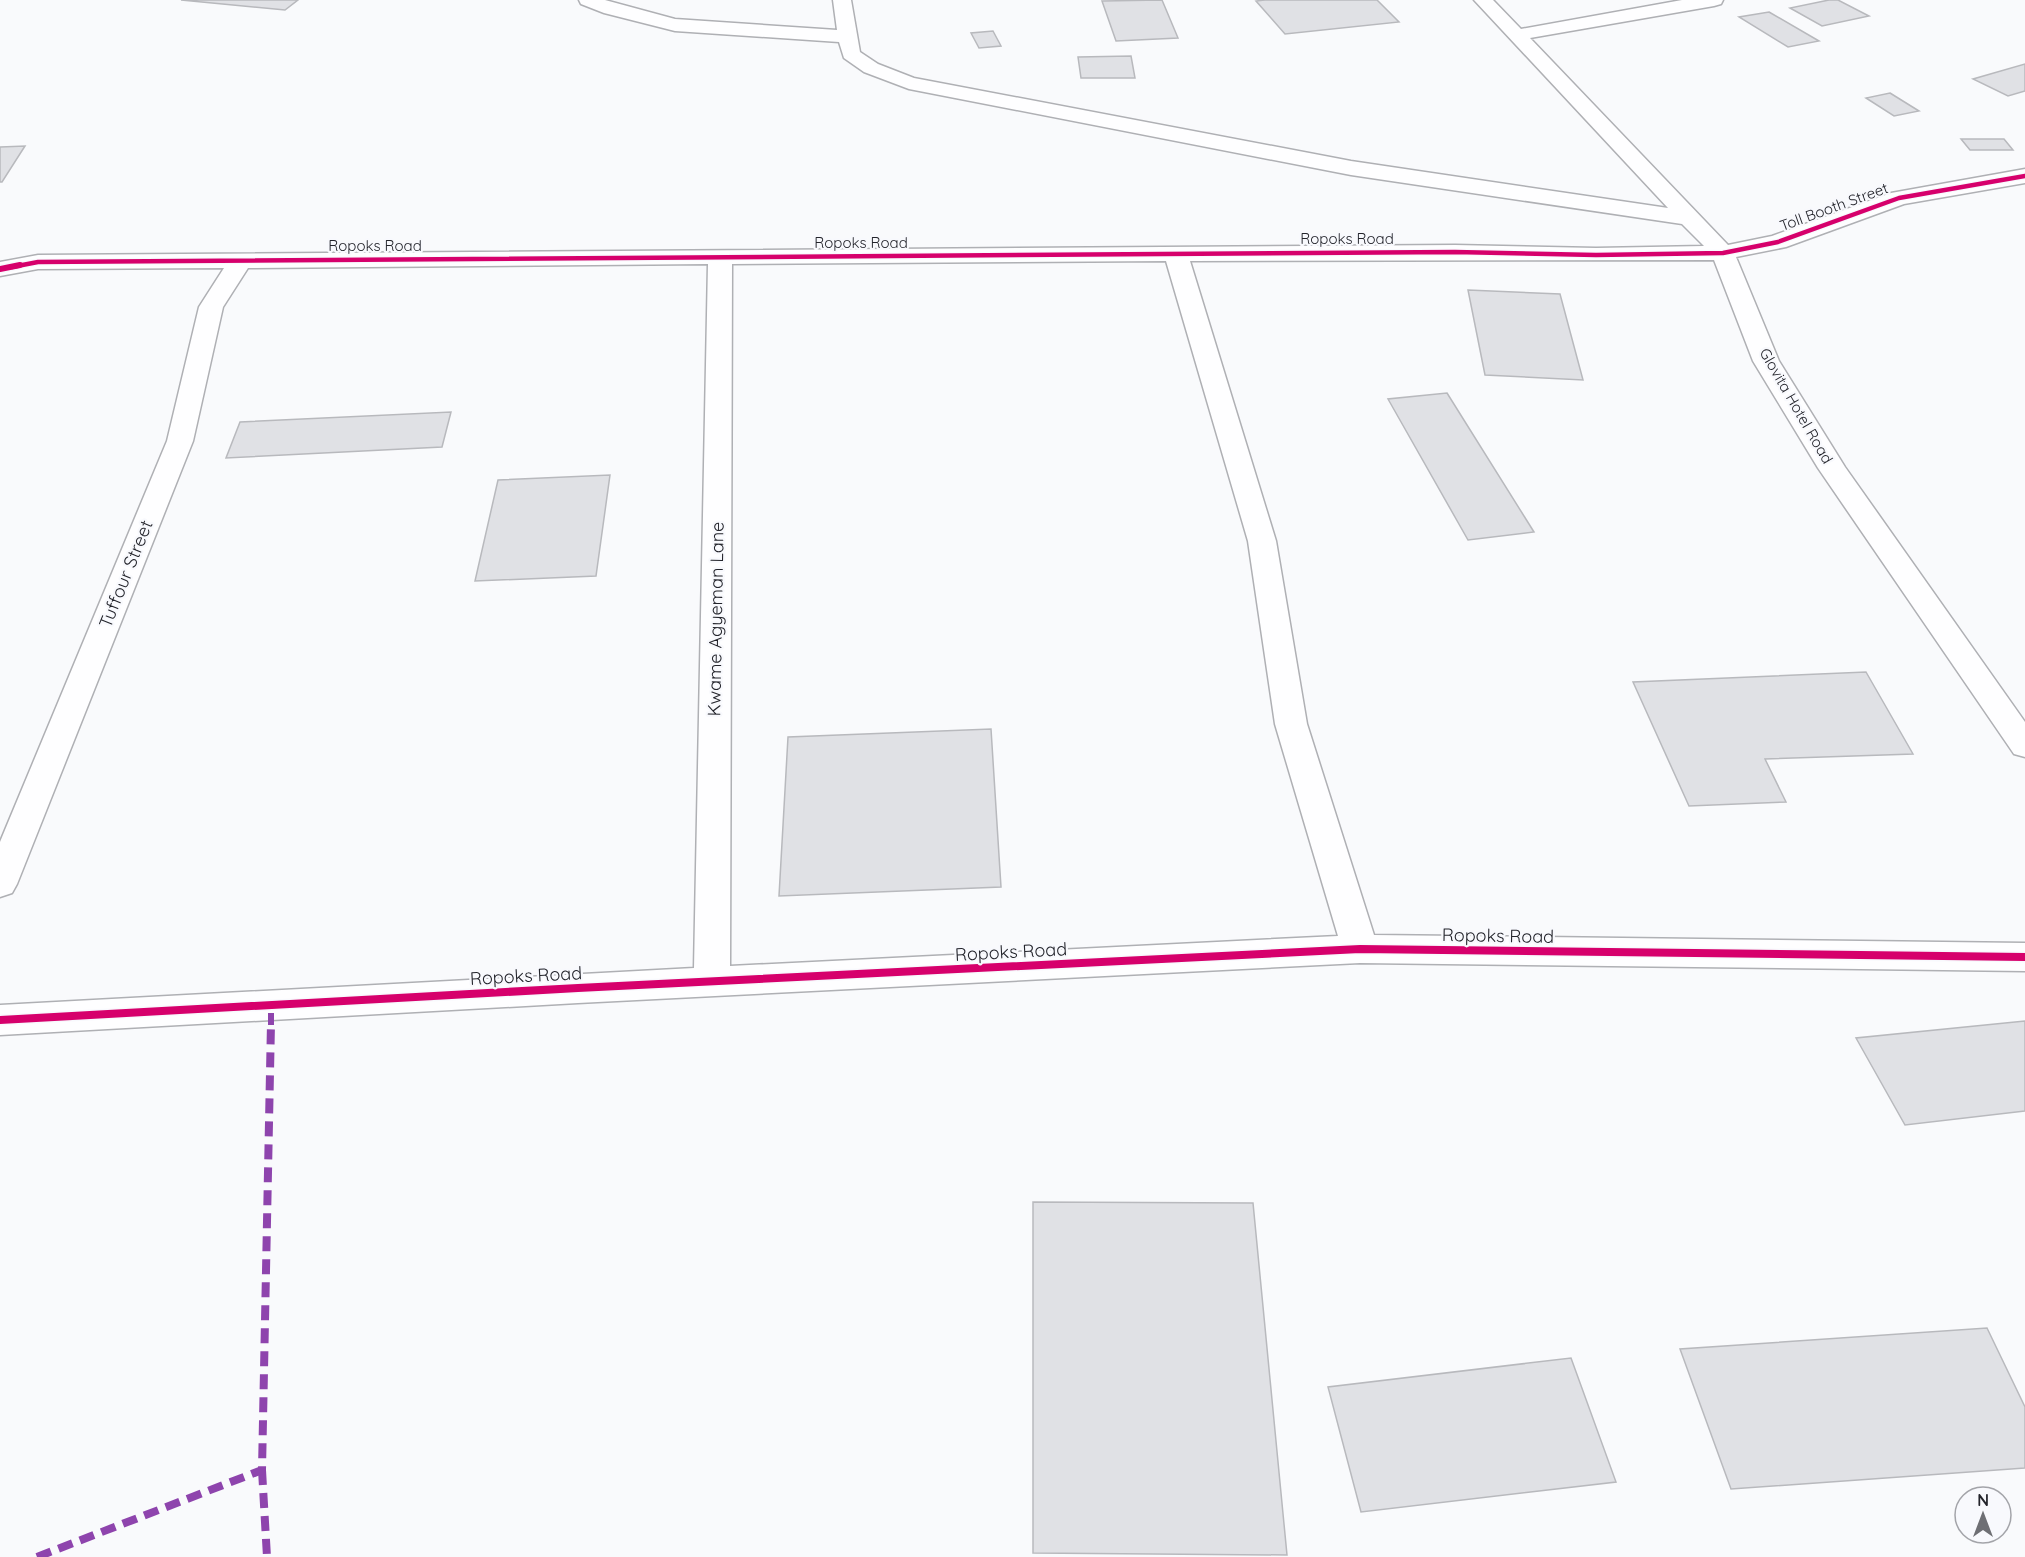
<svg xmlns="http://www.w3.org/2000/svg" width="2025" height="1557" font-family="Quicksand,sans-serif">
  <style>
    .building { fill: #e0e1e5; stroke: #b8b9bd; stroke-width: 1.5 }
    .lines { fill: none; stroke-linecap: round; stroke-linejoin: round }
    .minor-casing { stroke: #afb0b4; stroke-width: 3 }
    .minor { fill: #fefeff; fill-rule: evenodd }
    .quiet-far1 { stroke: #8e44ad; stroke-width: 6; stroke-dasharray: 12 6; stroke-linecap: butt }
    .quiet { stroke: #8e44ad; stroke-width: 8; stroke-dasharray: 15 8; stroke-linecap: butt }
    .cycleway-far2-casing { stroke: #f8f9fd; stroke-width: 7 }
    .cycleway-far1-casing { stroke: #f8f9fd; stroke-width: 9 }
    .cycleway-casing { stroke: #f8f9fd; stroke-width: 11 }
    .cycleway-far2 { stroke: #d6006c; stroke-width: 4.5 }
    .cycleway-far1 { stroke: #d6006c; stroke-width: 6 }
    .cycleway { stroke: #d6006c; stroke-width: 8 }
    .labels { text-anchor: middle; stroke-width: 4.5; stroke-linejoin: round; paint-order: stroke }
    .far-street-label { font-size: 15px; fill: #23242b; stroke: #f8f9fd }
    .street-label { font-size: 18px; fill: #23242b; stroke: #f8f9fd }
  </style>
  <rect width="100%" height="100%" fill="#f9fafc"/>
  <g class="building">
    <polygon points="181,0 298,0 285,10"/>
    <polygon points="1162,0 1178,38 1116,41 1102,1"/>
    <polygon points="1265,0 1377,0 1399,22 1285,34 1256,1"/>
    <polygon points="1829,0 1838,0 1869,16 1822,26 1790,8"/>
    <polygon points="1769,12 1819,41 1788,47 1739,17"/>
    <polygon points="993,31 1001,46 979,48 971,33"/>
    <polygon points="1131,56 1135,78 1081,78 1078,57"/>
    <polygon points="2025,64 2025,91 2008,96 1973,79"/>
    <polygon points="1890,93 1919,111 1894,116 1866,98"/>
    <polygon points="1961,139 2004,139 2013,150 1970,150"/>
    <polygon points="25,146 2,182 0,182 0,147"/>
    <polygon points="1468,290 1560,294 1583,380 1485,375"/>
    <polygon points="1447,393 1534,532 1468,540 1388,399"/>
    <polygon points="451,412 442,447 226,458 240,422"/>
    <polygon points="610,475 596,576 475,581 498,480"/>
    <polygon points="1866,672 1913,754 1765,759 1786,802 1689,806 1633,682"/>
    <polygon points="991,729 1001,887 779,896 788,737"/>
    <polygon points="2025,1021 2025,1111 1905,1125 1856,1038"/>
    <polygon points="1033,1202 1253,1203 1287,1555 1033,1553"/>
    <polygon points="1987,1328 2025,1407 2025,1468 1731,1489 1680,1349"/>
    <polygon points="1571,1358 1616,1482 1361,1512 1328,1387"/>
  </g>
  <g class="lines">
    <g class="minor-casing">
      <path id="minor" d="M579,0H605L675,19L837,30L833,0H851L860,52L878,64L914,78L1351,161L1668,208L1474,0H1493L1521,29L1682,0H1723L1721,4L1714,6L1530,38L1728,245L1772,236L1891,193L2025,169V183L1904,204L1786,247L1736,257L1779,361L1845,467L2025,722V757L2014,754L1818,468L1753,361L1714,260L1190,261L1276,541L1307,724L1374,935L2025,943V971L1360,963L578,1003L0,1035V1005L694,968L708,264L248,268L223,307L193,441L17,884L12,893L0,897V842L167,441L199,307L224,268L38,269L0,276V262L38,255L1455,245L1596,248L1704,246L1682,224L1351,175L909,89L864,72L844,58L839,42L675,31L604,13L581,4ZM1166,261L1248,541L1275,724L1338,936L730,966L732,264Z"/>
    </g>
    <use href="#minor" class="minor"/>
    <polyline class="quiet-far1" points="271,1025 271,1006"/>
    <g class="quiet">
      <polyline points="262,1470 267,1557"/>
      <polyline points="37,1557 262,1470 271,1023"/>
    </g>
    <g class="cycleway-far2-casing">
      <polyline id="cycleway-far2" points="12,267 38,262 1455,252 1596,255 1723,253 1778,242 1899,198 2025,176"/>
    </g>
    <g class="cycleway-far1-casing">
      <polyline id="cycleway-far1" points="0,269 20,265"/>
    </g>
    <g class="cycleway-casing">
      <polyline id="cycleway" points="0,1020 578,988 1360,949 2025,957"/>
    </g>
    <use href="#cycleway-far2" class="cycleway-far2"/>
    <use href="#cycleway-far1" class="cycleway-far1"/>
    <use href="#cycleway" class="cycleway"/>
  </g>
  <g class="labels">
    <g class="far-street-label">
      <text transform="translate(1834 207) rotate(-20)" y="5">Toll Booth Street</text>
      <text x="1347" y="244">Ropoks Road</text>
      <text x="861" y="248">Ropoks Road</text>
      <text x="375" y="251">Ropoks Road</text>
      <text transform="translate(1796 406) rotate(60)" y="5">Glovita Hotel Road</text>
    </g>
    <g class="street-label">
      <text transform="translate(126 574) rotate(-68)" y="6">Tuffour Street</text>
      <text transform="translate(716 619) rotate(-89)" y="6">Kwame Agyeman Lane</text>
      <text transform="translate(1498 936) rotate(1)" y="6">Ropoks Road</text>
      <text transform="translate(1011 952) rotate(-3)" y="6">Ropoks Road</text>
      <text transform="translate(526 976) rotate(-3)" y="6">Ropoks Road</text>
    </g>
  </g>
  <g transform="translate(1983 1515)"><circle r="28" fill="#f8f9fd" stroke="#a3a4a9" stroke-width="1.5"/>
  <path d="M0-4.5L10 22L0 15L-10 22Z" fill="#6e6f74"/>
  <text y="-9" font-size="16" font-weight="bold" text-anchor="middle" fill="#23242b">N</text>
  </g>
</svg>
